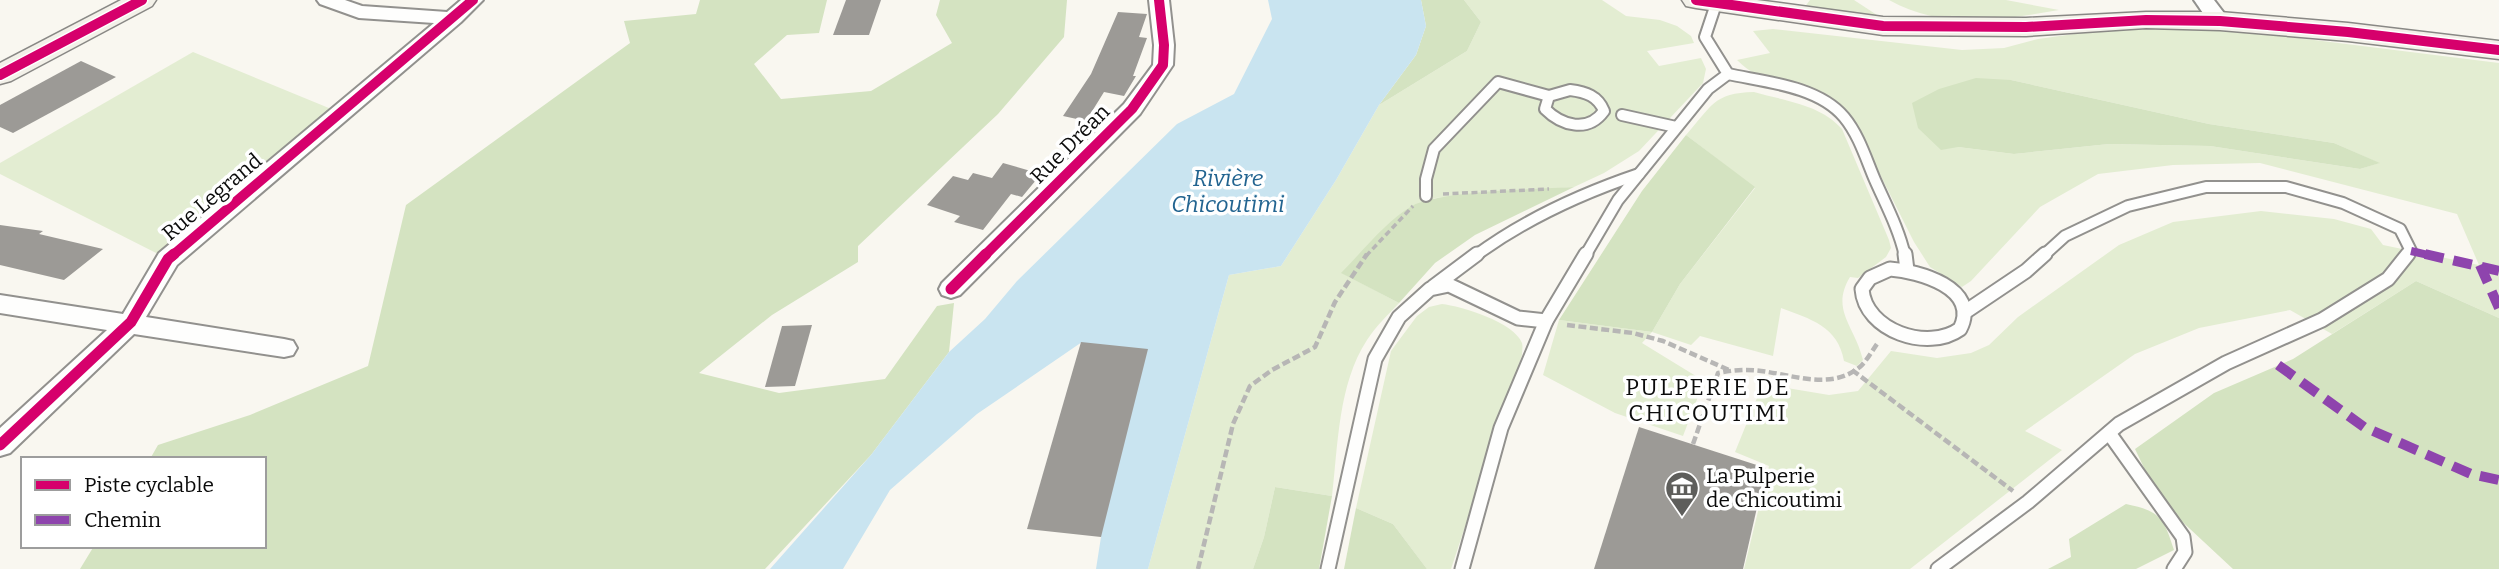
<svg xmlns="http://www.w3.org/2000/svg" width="2499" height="569" font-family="Bitter,serif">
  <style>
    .green { fill: #e3edd2; fill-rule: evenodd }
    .forest { fill: #d4e3c1 }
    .water { fill: #c9e4f0 }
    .building { fill: #9c9a96 }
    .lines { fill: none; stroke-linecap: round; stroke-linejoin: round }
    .lane-far1-casing { stroke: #92918e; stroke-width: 14 }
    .lane-casing { stroke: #92918e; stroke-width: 17 }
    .street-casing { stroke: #92918e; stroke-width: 4 }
    .secondary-casing { stroke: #898885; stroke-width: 3 }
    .path-far1 { stroke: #b7b6b5; stroke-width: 3.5; stroke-dasharray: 6 3.5; stroke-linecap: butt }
    .path { stroke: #b7b6b5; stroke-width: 4.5; stroke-dasharray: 8 3.5; stroke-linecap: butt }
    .lane-far1 { stroke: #fefefd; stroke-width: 10 }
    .lane { stroke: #fefefd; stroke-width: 13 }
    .street { fill: #fefefd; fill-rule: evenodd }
    .secondary { fill: #f3f1e9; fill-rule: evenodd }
    .quiet-far1 { stroke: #8e44ad; stroke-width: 8; stroke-dasharray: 16 8; stroke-linecap: butt }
    .quiet { stroke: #8e44ad; stroke-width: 10; stroke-dasharray: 19 10; stroke-linecap: butt }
    .cycleway-far1-casing { stroke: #fff; stroke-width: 13 }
    .cycleway-casing { stroke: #fff; stroke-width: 16 }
    .cycleway-far1 { stroke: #d6006c; stroke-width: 10 }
    .cycleway { stroke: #d6006c; stroke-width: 11 }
    .labels { text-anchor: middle; stroke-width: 7; stroke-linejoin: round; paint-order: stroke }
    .street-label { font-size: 21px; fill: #0b0b0b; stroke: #fff }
    .poi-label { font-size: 21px; fill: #0b0b0b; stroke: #fff; text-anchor: start }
    .water-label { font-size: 23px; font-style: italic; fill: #226490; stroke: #fff }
    .neighbourhood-label { font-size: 23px; letter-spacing: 2px; fill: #0b0b0b; stroke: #fff }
  </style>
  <rect width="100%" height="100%" fill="#f9f7f0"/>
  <g class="green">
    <path d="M1464,0H1602L1626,16L1660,20L1677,26L1691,36L1694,43L1647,51L1659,66L1701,58L1706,69L1703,83L1639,151L1604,173L1574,187L1435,198L1413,206L1342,273L1399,303C1388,315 1376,326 1367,340C1338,384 1338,446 1332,496L1275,487L1264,537L1253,569H1148L1229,275L1281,266L1336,180L1379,105L1467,51L1481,22Z"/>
    <polygon points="1810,0 1854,0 1880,17 1804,8"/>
    <path d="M1889,0H2006L2059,10C2001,20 1943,30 1889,0Z"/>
    <path d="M2167,28L2233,30L2499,63V318L2416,281L2332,334L2290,310L2199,328L2135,354L2025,431L2062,450L1910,569H1744L1769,466L1735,452L1757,398L1775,386L1829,395L1858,391L1891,351L1937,358L1971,353L1989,345L2018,317L2119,245L2173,222L2261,211L2334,219L2371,229L2383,245L2479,265L2457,214L2260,163L2173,165L2098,174L2040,207L1971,281L1962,287L1930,267L1914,242L1853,121C1823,87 1768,92 1737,60L1770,53L1753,31L1773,29L1962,50L2004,48L2038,39L2089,32ZM2011,80L2209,124L2334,143L2379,163L2360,169L2210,146L2109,144L2014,154L1958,147Z"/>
    <polygon points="193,52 341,113 168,259 0,174 0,163"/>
    <path d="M1754,92C1785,101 1820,104 1842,129L1889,240L1891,248L1886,257L1858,278L1850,277C1830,310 1855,326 1863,360L1857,366L1844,361C1838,326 1810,319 1781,308L1773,356L1700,336L1691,345L1652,332L1642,343L1704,381L1683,436L1615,413L1543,375L1559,320L1652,332L1680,284L1755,188L1686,135C1712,106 1713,93 1754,92Z"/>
    <path d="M1442,304C1461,306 1514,322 1522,343C1523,347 1522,351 1522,355L1451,569H1427L1393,524L1356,508L1391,351L1417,316L1429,307Z"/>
  </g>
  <g class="forest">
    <polygon points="700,0 827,0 819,33 787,35 754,64 781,99 871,91 952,43 936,15 940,0 1067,0 1064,37 998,114 858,246 858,262 772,315 699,373 779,393 885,379 937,306 954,303 949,352 871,455 765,569 80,569 94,546 264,546 264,459 150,459 158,445 250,415 368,366 406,205 630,43 624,21 696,14"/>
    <polygon points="1421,0 1464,0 1481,22 1467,51 1379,105 1416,55 1426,26"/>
    <polygon points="1976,78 2011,80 2209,124 2334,143 2380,163 2360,169 2210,146 2109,144 2014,154 1958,147 1941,150 1918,128 1912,103 1939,89"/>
    <polygon points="1686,135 1755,187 1680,284 1652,332 1559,320 1642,191"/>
    <path d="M1574,187L1475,235L1435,263L1399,303L1341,273C1363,251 1385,222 1412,206C1438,191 1540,189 1574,187Z"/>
    <polygon points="2416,281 2499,318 2499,569 2233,569 2160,501 2135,449 2214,393 2293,359"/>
    <polygon points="1275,487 1332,496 1319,569 1253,569 1264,537"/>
    <path d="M2126,504C2160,511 2164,518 2174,550L2136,569H2048L2071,557L2069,539Z"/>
    <polygon points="1356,508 1393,524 1427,569 1344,569"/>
  </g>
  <polygon class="water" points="1268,0 1421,0 1426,26 1416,55 1379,105 1336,180 1281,266 1229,275 1148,569 1096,569 1101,537 1082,342 977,414 890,490 843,569 770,569 871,455 949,352 985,319 1017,281 1177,124 1234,94 1272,19"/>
  <g class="building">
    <polygon points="846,0 881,0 869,35 833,35"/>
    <polygon points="1118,12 1147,14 1139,37 1147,38 1133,76 1136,76 1124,96 1104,92 1086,121 1063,116 1091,74"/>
    <polygon points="81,61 116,77 13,133 0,127 0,105"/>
    <polygon points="1003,163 1041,174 1022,197 1011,194 983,230 954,222 960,216 927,205 953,176 968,180 973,173 992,178"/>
    <polygon points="0,225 43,231 39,234 103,249 64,280 0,265"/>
    <polygon points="812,325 795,386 765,387 782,326"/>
    <polygon points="1081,342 1148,349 1101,537 1027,529"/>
    <polygon points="1639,427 1766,468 1743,569 1594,569"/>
  </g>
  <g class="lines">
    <g class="lane-far1-casing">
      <g id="lane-far1">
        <path d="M1728,74C1765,82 1818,86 1844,117C1859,135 1866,159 1875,180C1886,205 1899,229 1905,256"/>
        <path d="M1570,90C1586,92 1598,96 1604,111C1588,133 1562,126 1545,109L1549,96Z"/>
        <polyline points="1622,115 1676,127"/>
        <polyline points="1426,196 1426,179 1434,149 1498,82 1549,96"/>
        <path d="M1475,256C1525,219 1580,194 1639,174"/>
        <polyline points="1585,256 1618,200 1708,89 1728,74 1705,37 1716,4"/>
        <polyline points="2043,256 2065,236 2128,206 2206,187 2286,187 2343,203 2400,229 2411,251 2407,256"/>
      </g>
    </g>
    <g class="lane-casing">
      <g id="lane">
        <polyline points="1905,254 1907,270"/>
        <path d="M1890,269C1918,271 1981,288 1960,329C1928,352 1865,331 1862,289L1870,278Z"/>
        <polyline points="1433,287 1477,254"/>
        <polyline points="1965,312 2026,271 2045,254"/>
        <polyline points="2109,433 2183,537 2185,552 2174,569"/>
        <polyline points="1328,569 1375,359 1399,317 1430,289 1449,285 1518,318 1546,321"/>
        <polyline points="1462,569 1501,428 1546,321 1586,254"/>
        <polyline points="1938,569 2028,502 2119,424 2226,363 2322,320 2388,279 2408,254"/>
      </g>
    </g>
    <g class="street-casing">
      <g id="street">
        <polygon points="317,0 345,0 362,6 447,12 461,0 483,0 461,22 177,265 146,317 284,339 293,341 297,348 293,355 284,357 134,334 10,453 0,456 0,428 107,330 0,313 0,295 123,314 159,253 434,23 359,18 320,4"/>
        <polygon points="1149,0 1169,0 1174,45 1173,65 1140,114 960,295 951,298 942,295 939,289 942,283 1124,104 1153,65 1154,45"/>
        <path d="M2194,0H2214L2230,21L2227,25C2210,29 2203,12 2194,0Z"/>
      </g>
    </g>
    <g class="secondary-casing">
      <g id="secondary">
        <polygon points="121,0 156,0 152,6 11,81 0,84 0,63"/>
        <polygon points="1682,0 1757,0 1883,17 2026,18 2146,12 2220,12 2348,23 2499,41 2499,59 2348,41 2220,30 2146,28 2026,36 1883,35 1696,8 1686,6"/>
      </g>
    </g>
    <g class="path-far1">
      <polyline points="1443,194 1549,189"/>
      <polyline points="1366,256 1413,206"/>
    </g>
    <g class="path">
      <polyline points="1567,325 1633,333 1663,341 1729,370"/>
      <polyline points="1852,370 2013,491"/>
      <path d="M1693,444L1718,373C1733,370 1746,369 1761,371C1794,375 1832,391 1861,366C1867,360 1872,351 1877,344"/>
      <polyline points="1198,569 1233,424 1250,386 1272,370 1315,347 1335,302 1367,254"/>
    </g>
    <use href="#lane-far1" class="lane-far1"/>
    <use href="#lane" class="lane"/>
    <use href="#street" class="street"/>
    <use href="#secondary" class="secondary"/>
    <polyline class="quiet-far1" points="2411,251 2433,256"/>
    <g class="quiet">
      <polyline points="2425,254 2499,271"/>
      <polyline points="2480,265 2499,308"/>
      <polyline points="2278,365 2364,427 2471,474 2499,480"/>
    </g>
    <g class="cycleway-far1-casing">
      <g id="cycleway-far1">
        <polyline points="1696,0 1883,26 2026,27 2146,20 2220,21 2348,32 2499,50"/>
        <polyline points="0,75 142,0"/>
        <polyline points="172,256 473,0"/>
        <polyline points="984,256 1132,109 1163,65 1164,45 1159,0"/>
      </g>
    </g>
    <g class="cycleway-casing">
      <g id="cycleway">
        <polyline points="951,289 986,254"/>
        <polyline points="0,445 131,322 168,259 174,254"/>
      </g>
    </g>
    <use href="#cycleway-far1" class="cycleway-far1"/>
    <use href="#cycleway" class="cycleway"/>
  </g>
  <defs>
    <g id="museum-pin" transform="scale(1.75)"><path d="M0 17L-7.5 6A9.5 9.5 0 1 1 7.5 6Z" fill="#5e5e5b" stroke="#fff"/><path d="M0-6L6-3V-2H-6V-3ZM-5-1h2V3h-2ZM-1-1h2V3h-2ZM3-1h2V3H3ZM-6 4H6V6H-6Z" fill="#fff"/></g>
  </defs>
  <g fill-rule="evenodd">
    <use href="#museum-pin" x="1682" y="488"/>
  </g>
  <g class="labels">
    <g class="street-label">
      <text transform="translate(1070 144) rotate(-45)" y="7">Rue Dréan</text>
      <text transform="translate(212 197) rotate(-40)" y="7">Rue Legrand</text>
    </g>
    <g class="poi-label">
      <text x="1706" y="483">La Pulperie<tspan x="1706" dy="24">de Chicoutimi</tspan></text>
    </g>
    <g class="water-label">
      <text x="1228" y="186">Rivière<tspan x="1228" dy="26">Chicoutimi</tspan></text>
    </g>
    <g class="neighbourhood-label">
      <text x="1708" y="395">PULPERIE DE<tspan x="1708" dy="26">CHICOUTIMI</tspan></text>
    </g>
  </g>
  <rect x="21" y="457" width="245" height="91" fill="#ffffff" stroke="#9d9d9d" stroke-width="2"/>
  <rect x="35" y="480" width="35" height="10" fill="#d6006c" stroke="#9d9d9d" stroke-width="2"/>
  <text x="84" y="492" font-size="21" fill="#0b0b0b">Piste cyclable</text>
  <rect x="35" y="515" width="35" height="10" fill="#8e44ad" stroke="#9d9d9d" stroke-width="2"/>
  <text x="84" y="527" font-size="21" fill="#0b0b0b">Chemin</text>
</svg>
